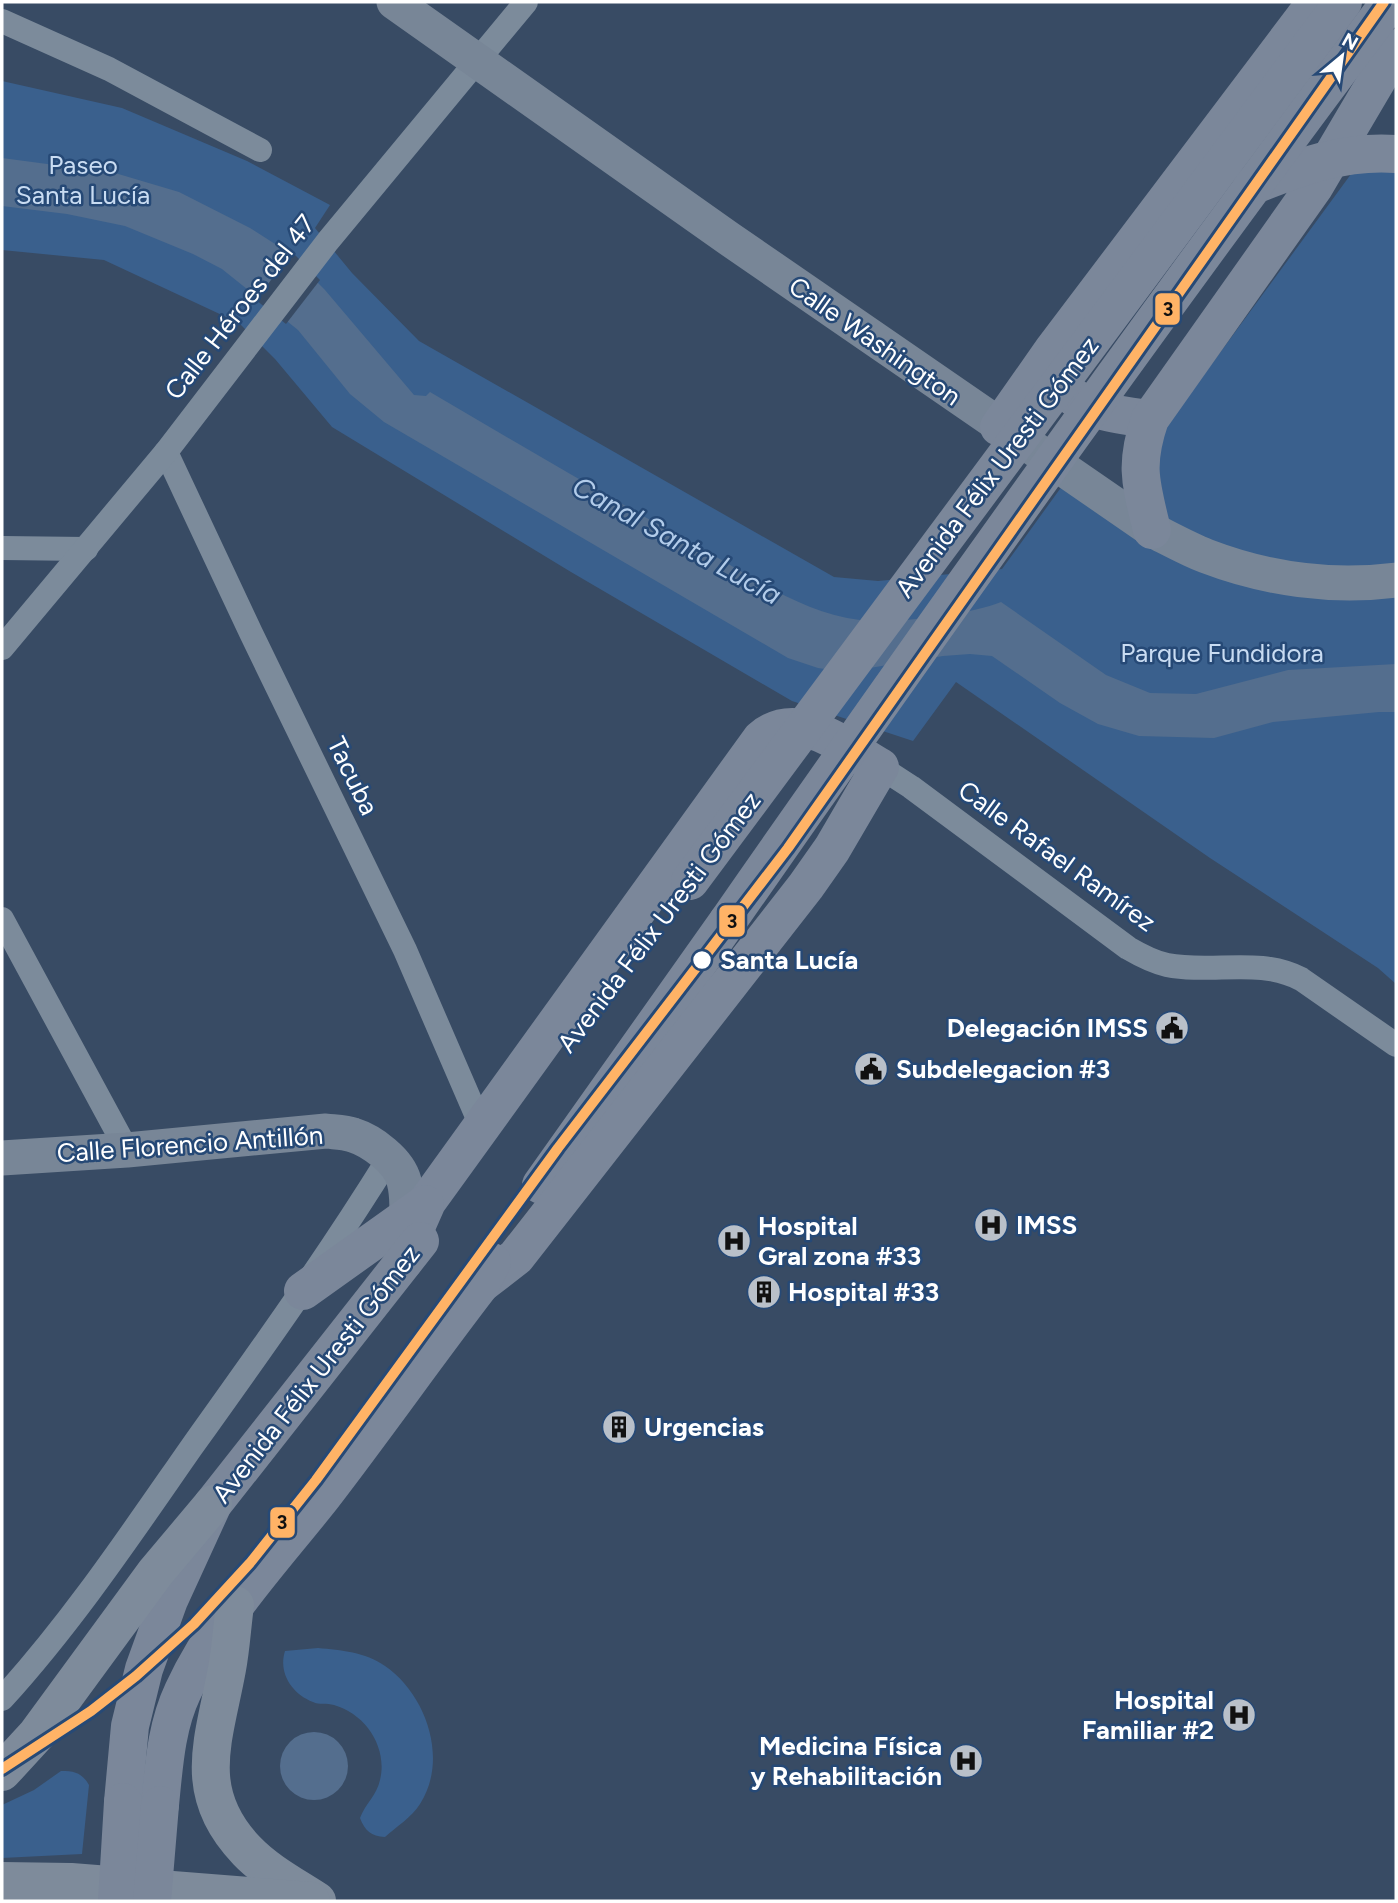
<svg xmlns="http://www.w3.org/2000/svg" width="1398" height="1903" font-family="Figtree,sans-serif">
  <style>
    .green { fill: #3a608d }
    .water { fill: #546e8e }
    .pier { fill: #384b64 }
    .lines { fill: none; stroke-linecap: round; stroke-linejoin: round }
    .street { stroke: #7c8b9b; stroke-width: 24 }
    .secondary { stroke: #788697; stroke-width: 35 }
    .primary { stroke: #7b879a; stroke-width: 38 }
    .highway { stroke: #7e8b9b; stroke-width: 38 }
    .primary-bridge { stroke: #7b879a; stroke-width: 38 }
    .metro-1-casing { stroke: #264976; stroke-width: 16 }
    .metro-1 { stroke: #ffb366; stroke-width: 10 }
    .stop-dot { fill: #fff; stroke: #264976; stroke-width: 2.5 }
    .labels { text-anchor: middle; stroke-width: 5; stroke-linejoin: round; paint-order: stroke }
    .park-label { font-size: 26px; fill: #c9dcf2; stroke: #264976 }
    .street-label { font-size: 26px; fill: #fff; stroke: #264976 }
    .stop-label { font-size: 26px; font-weight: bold; fill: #fff; stroke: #264976; text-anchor: start }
    .poi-label { font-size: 26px; font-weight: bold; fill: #fff; stroke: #264976; text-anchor: start }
    .water-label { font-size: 28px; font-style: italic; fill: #b2ccea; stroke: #264976 }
    .line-badge { stroke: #264976; stroke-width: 2.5 }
    .pale-badge-label { font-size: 19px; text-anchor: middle; font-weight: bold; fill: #111 }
  </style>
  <rect width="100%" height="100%" fill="#384b64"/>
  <g class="green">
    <polygon points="2,81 122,108 247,161 330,205 315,228 352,273 419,341 834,577 878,581 1002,569 1065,482 1114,515 1164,429 1354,170 1396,166 1396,984 1378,968 1210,858 956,682 913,741 792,701 571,572 332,427 275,359 239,323 104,260 2,250"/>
    <path d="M318,1648C341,1650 365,1652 385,1666C426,1694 449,1759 420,1804C412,1817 396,1827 385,1837C371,1836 365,1831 360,1818C365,1804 377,1795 380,1780C388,1748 366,1714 334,1705C327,1703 319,1705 313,1702C292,1694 278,1673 285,1651Z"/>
    <path d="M61,1771C75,1771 82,1773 89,1785L82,1854L2,1858V1805L34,1790Z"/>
  </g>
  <g class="water">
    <path d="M2,158L115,173L179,192L250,228L286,251L325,290L414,395L426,396L430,392C522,446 613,500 706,551C754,578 804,613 860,620C894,624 969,615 1001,602L1106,675L1150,693L1196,694L1288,670L1396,664V712H1379L1273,722L1214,738L1139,736L1098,724L1060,703L992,656L970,654L943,656L845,672L818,668L788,658L384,422L350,394L298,330L222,269L193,254L125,226L67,214L2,206Z"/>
    <circle cx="314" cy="1766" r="34"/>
  </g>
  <polygon class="pier" points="292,252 320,280 286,324 256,300"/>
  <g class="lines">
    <g class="street">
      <polyline points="2,21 109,69 260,150"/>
      <polyline points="166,452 251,633 405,950 482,1128"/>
      <polyline points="2,548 86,549"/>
      <polyline points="2,648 166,452 328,241 526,2"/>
      <path d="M880,767L911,787L1128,948C1140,955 1153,962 1167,965C1212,974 1259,957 1301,979L1396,1045"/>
      <polyline points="2,919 127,1150"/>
      <path d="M2,1699C73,1621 131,1534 191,1448C259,1353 327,1258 389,1158"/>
    </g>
    <g class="secondary">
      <path d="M394,2L728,238L1152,530C1170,539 1188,549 1206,556C1266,579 1332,588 1396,580"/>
      <path d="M2,1158L127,1150L326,1131C334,1132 345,1132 353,1135C372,1141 399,1161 404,1181C409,1200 406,1221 405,1241"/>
    </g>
    <g class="primary">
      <path d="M1066,391C1091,413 1118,415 1150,419"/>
      <polyline points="999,427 1053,350 1316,2"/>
      <path d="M1152,530C1141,484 1134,466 1150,419L1314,187L1396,48"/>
      <polyline points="541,1185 728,921"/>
      <path d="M404,1261L412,1236L427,1202L761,739C798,707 845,747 880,767L832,849L806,886L516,1257L481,1284"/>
      <polyline points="303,1291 425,1204"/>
      <polyline points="123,1802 130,1726 144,1669 169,1600 213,1504 420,1241"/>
      <path d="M160,1805C164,1765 166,1727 183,1691C217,1618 273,1559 322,1497C376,1427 427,1354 481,1284L492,1262"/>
    </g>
    <g class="highway">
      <path d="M235,1605C232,1627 231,1648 227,1669C214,1740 190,1792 247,1851C266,1871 294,1886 317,1901"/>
      <polyline points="2,1772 37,1734 155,1573 213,1504"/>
      <polyline points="2,1881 71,1882 311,1901"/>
    </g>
    <g class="primary-bridge">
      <path d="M1252,186C1299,167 1345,150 1396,154"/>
      <polyline points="690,881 1343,2"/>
      <path d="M728,921C944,611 1163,304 1390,2"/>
      <polyline points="117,1901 123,1802"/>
      <polyline points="152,1901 160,1805"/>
    </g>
    <g class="metro-1-casing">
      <polyline id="metro-1" points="2,1769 91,1711 136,1676 194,1624 250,1563 316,1480 558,1148 788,848 1384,2"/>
    </g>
    <use href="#metro-1" class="metro-1"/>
  </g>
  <defs>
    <g id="civic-disc" transform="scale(1.75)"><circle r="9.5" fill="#b9c0c9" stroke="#264976"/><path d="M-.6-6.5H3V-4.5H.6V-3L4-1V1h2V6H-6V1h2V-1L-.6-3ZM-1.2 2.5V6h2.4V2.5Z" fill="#111"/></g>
    <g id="hospital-disc" transform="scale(1.75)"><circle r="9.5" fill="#b9c0c9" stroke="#264976"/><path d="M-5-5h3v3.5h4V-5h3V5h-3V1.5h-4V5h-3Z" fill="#111"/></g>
    <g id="building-disc" transform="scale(1.75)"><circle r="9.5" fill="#b9c0c9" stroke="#264976"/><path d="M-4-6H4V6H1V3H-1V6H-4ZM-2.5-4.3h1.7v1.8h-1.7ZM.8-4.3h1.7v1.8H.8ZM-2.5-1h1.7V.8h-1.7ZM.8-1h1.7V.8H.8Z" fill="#111"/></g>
  </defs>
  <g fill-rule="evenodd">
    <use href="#civic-disc" x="1172" y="1028"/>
    <use href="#civic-disc" x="871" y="1069"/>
    <use href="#hospital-disc" x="991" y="1225"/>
    <use href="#hospital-disc" x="734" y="1241"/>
    <use href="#building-disc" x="764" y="1292"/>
    <use href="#building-disc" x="619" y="1427"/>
    <use href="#hospital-disc" x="1239" y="1715"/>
    <use href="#hospital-disc" x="966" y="1761"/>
  </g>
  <circle class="stop-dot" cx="702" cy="960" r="10"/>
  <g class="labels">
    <g class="park-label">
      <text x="83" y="174">Paseo<tspan x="83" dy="30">Santa Lucía</tspan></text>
      <text x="1222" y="662">Parque Fundidora</text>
    </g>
    <g class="street-label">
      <text transform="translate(240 307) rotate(-52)" y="9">Calle Héroes del 47</text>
      <text transform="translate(875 341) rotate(35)" y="9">Calle Washington</text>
      <text transform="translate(997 467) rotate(-53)" y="9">Avenida Félix Uresti Gómez</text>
      <text transform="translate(353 776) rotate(64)" y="9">Tacuba</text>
      <text transform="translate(1057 856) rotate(36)" y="9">Calle Rafael Ramírez</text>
      <text transform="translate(659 922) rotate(-53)" y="9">Avenida Félix Uresti Gómez</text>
      <text transform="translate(190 1144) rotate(-4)" y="9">Calle Florencio Antillón</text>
      <text transform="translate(316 1374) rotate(-52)" y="9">Avenida Félix Uresti Gómez</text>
    </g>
    <g class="stop-label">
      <text x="720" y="969">Santa Lucía</text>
    </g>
    <g class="poi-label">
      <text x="1148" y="1037" text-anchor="end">Delegación IMSS</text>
      <text x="896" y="1078">Subdelegacion #3</text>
      <text x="1016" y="1234">IMSS</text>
      <text x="758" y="1235">Hospital<tspan x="758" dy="30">Gral zona #33</tspan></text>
      <text x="788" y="1301">Hospital #33</text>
      <text x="644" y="1436">Urgencias</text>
      <text x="1214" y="1709" text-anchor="end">Hospital<tspan x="1214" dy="30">Familiar #2</tspan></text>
      <text x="942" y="1755" text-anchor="end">Medicina Física<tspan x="942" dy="30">y Rehabilitación</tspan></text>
    </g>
    <g class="water-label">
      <text transform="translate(677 540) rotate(29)" y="10">Canal Santa Lucía</text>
    </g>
  </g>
  <g class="line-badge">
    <rect x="1154" y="292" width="27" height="34" rx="7" fill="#ffb366"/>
    <rect x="718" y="904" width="28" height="34" rx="7" fill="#ffb366"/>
    <rect x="269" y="1506" width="27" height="33" rx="7" fill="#ffb366"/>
  </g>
  <g class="pale-badge-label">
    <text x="1168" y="316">3</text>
    <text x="732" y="928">3</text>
    <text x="282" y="1529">3</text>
  </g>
  <rect width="1398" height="1903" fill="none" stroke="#ffffff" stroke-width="7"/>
  <g transform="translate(1342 56) rotate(29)" stroke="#264976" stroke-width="5" paint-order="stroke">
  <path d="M0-5L12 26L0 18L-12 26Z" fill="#ffffff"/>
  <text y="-10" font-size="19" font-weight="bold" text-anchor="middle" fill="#ffffff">N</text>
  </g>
</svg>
